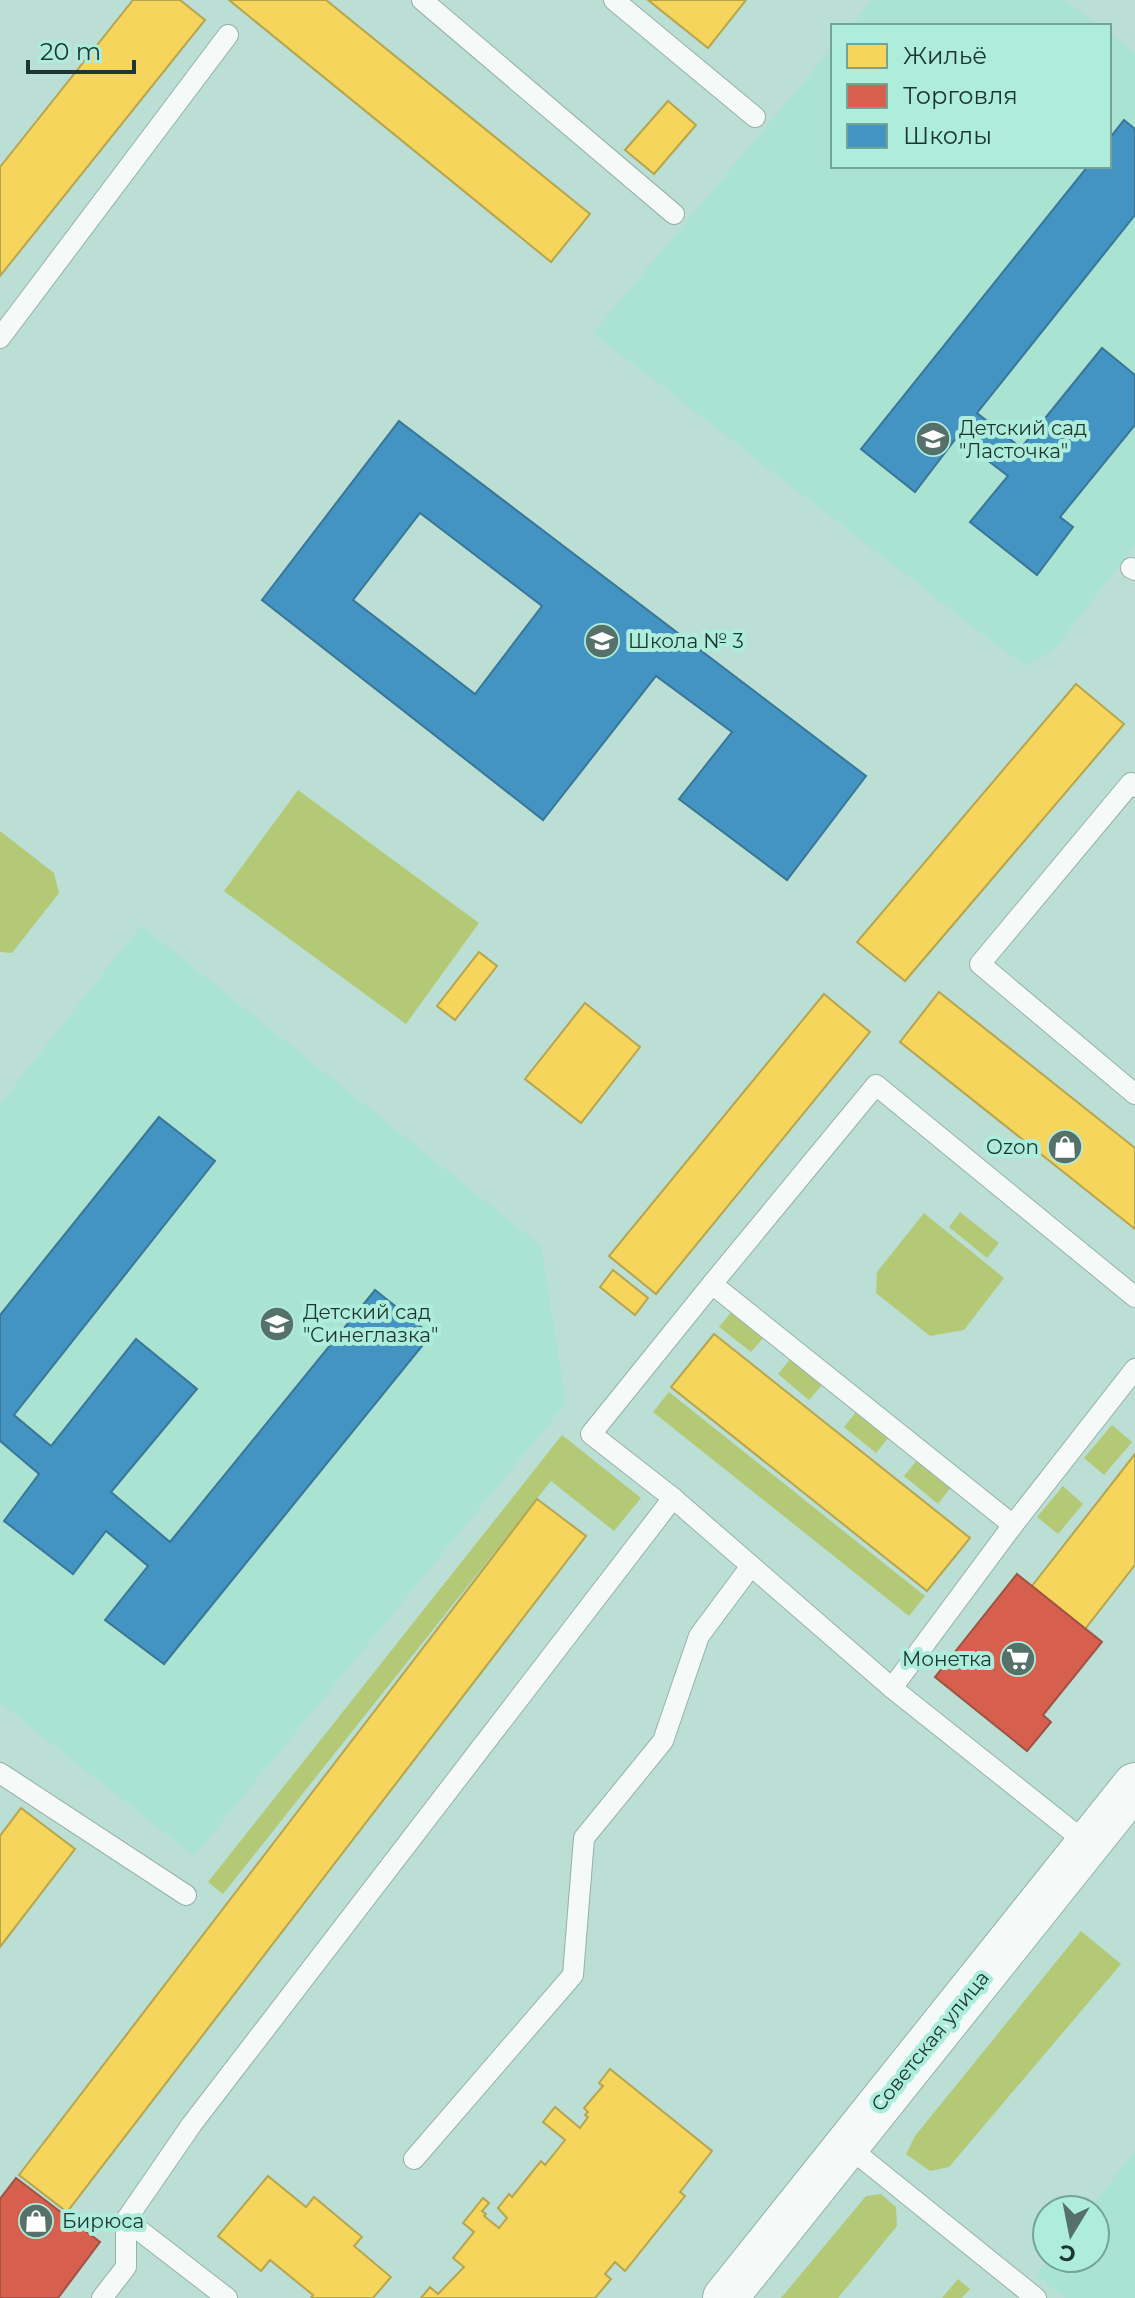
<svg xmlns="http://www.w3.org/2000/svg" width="1135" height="2298" font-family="Montserrat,sans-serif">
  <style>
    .built { fill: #aae3d2 }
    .green { fill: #b3c976 }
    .homes { fill: #f6d55c; stroke: #b5a54e; stroke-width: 2 }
    .shops { fill: #d6604d; stroke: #9e5344; stroke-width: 2 }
    .schools { fill: #4393c3; stroke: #387797; stroke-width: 2; fill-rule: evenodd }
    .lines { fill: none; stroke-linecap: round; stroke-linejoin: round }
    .lane-casing { stroke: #96b1a9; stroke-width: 22 }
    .secondary-casing { stroke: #96b1a9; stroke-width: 46 }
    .lane { stroke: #f5faf9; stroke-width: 20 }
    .secondary { stroke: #f5faf9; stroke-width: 44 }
    .labels { text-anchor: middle; stroke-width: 8; stroke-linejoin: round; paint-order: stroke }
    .poi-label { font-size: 20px; fill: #1d362f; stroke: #aeeddb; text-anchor: start }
    .street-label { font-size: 20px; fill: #1d362f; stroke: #aeeddb }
  </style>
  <rect width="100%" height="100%" fill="#bcdfd5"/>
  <g class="built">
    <polygon points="872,0 1066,0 1100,26 851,26"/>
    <polygon points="1109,33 1135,52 1135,545 1054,650 1024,666 593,333 833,47 833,166 1109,166"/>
    <polygon points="141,925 541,1246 566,1403 194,1856 0,1703 0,1104"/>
    <polygon points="1135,2152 1135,2298 1065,2298 1036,2275 1050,2258 1095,2258 1095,2210 1088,2210"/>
  </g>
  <g class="green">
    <polygon points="298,790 479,923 406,1024 224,891"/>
    <polygon points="0,831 54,873 59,893 12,953 0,952"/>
    <polygon points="960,1212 999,1243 987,1258 949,1227"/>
    <polygon points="924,1213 1004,1278 964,1330 930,1336 876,1293 877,1272"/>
    <polygon points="733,1310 765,1336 751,1352 719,1327"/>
    <polygon points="791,1358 823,1384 809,1400 778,1374"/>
    <polygon points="669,1392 925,1596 909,1616 653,1412"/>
    <polygon points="857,1411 889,1437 876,1453 844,1427"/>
    <polygon points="1112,1425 1132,1442 1104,1475 1084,1458"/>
    <polygon points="562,1435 641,1498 614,1531 551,1481 223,1894 208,1882"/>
    <polygon points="917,1460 951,1487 938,1504 904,1476"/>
    <polygon points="1063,1486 1083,1504 1058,1534 1037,1517"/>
    <polygon points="1081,1931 1121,1964 949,2167 930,2171 906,2154 915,2136"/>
    <polygon points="881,2194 896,2207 897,2226 838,2298 781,2298 866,2196"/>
    <polygon points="958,2279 970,2289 962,2298 942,2298"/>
  </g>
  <g class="homes">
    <polygon points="133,0 180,0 205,20 0,276 0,167"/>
    <polygon points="229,0 326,0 590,214 551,262"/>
    <polygon points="648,0 746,0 708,48"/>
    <polygon points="668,101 696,125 654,174 625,150"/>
    <polygon points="1076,684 1124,724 905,981 857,942"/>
    <polygon points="479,952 497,966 455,1020 437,1006"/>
    <polygon points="939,992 1135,1148 1135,1229 900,1042"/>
    <polygon points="824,994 870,1032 656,1294 609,1256"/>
    <polygon points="585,1003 640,1047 581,1123 525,1079"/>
    <polygon points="613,1270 648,1298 635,1315 600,1287"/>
    <polygon points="714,1334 970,1538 927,1591 671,1387"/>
    <polygon points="1135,1454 1135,1565 1085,1629 1032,1586"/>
    <polygon points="537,1499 586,1536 67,2212 19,2175"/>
    <polygon points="21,1808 75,1849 0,1947 0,1836"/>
    <polygon points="610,2069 712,2151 680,2192 685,2196 625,2271 615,2262 605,2274 611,2279 595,2298 421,2298 430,2287 438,2294 464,2267 453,2258 474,2232 463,2223 483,2198 489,2203 482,2211 486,2214 484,2216 499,2228 507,2218 498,2208 509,2194 512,2197 541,2161 545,2165 565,2140 543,2122 555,2107 580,2128 588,2117 585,2115 588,2112 584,2108 603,2086 599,2083"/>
    <polygon points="268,2176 306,2207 314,2197 362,2237 354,2246 391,2277 373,2298 311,2298 313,2295 270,2260 261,2271 218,2236"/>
  </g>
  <g class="shops">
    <polygon points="1017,1574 1102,1642 1043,1715 1051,1722 1027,1751 935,1677"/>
    <polygon points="16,2178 100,2242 58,2298 0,2298 0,2199"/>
  </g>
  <g class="schools">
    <polygon points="1124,120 1135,129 1135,215 977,413 1021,448 1102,348 1135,375 1135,425 1060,517 1073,527 1037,575 970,522 1008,476 957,437 915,492 861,449 1088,166 1109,166 1109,139"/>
    <path d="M399,421L866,776L787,880L679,799L732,732L656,676L543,820L262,600ZM420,513L542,606L475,694L353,600Z"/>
    <polygon points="159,1117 215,1161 14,1415 51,1446 136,1339 197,1389 111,1492 170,1542 375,1290 431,1335 164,1664 105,1620 148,1566 106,1531 73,1574 4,1521 39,1474 0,1441 0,1315"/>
  </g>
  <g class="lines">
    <g class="lane-casing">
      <g id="lane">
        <polyline points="422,0 674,214"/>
        <polyline points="614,0 755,117"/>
        <polyline points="0,338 228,35"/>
        <polyline points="1131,568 1135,570"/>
        <polyline points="1135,787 1131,783 980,964 1135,1094"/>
        <polyline points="712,1284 876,1085 1135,1297"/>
        <polyline points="673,1498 591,1434 712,1284 1013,1525"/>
        <polyline points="892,1688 1013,1525 1135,1369"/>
        <polyline points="0,1773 186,1895"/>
        <polyline points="846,2145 1036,2298"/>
        <polyline points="414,2159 573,1975 584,1838 663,1741 699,1636 751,1566"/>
        <polyline points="126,2220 227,2298"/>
        <polyline points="102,2298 126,2267 126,2220 192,2124 673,1498 892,1688 1088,1844"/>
      </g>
    </g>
    <g class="secondary-casing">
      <polyline id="secondary" points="725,2298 1135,1785"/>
    </g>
    <use href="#lane" class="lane"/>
    <use href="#secondary" class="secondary"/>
  </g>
  <defs>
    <g id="school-disc" transform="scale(1.8)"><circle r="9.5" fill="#557169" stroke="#aeeddb"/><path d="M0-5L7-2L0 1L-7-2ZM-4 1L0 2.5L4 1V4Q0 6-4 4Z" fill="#fff"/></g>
    <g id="shop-disc" transform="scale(1.8)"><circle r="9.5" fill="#557169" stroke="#aeeddb"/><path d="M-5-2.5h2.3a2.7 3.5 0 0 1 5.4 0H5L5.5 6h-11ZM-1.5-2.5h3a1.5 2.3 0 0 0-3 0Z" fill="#fff"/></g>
    <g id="supermarket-disc" transform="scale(1.8)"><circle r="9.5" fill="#557169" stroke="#aeeddb"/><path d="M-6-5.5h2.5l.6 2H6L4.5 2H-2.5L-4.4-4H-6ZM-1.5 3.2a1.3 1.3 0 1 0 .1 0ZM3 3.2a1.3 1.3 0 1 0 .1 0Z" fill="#fff"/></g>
  </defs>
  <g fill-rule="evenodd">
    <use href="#school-disc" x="933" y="439"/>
    <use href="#school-disc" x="602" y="641"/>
    <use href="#shop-disc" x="1065" y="1147"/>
    <use href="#school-disc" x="277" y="1324"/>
    <use href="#supermarket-disc" x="1018" y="1659"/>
    <use href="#shop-disc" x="36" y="2221"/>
  </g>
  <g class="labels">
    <g class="poi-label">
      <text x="959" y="435">Детский сад<tspan x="959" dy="23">"Ласточка"</tspan></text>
      <text x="628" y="648">Школа № 3</text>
      <text x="1039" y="1154" text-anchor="end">Ozon</text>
      <text x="303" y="1319">Детский сад<tspan x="303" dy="23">"Синеглазка"</tspan></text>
      <text x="992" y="1666" text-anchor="end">Монетка</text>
      <text x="62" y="2228">Бирюса</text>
    </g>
    <g class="street-label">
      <text transform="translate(930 2041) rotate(-51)" y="7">Советская улица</text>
    </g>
  </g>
  <rect x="831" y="24" width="280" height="144" fill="#aeeddb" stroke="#74a496" stroke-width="2"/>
  <rect x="847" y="44" width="40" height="24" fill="#f6d55c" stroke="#74a496" stroke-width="2"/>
  <text x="903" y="64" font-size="24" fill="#1d362f">Жильё</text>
  <rect x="847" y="84" width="40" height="24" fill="#d6604d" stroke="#74a496" stroke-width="2"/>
  <text x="903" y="104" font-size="24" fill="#1d362f">Торговля</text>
  <rect x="847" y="124" width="40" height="24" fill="#4393c3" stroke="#74a496" stroke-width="2"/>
  <text x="903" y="144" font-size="24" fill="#1d362f">Школы</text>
  <g transform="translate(1071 2234) rotate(190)"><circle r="38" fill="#aeeddb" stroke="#74a496" stroke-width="2"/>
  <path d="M0-6L14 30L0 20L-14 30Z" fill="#557169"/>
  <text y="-12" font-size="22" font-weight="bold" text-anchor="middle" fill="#1d362f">С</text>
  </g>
  <path d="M28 60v12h106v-12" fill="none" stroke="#1d362f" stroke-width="4"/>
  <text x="40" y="60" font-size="24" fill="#1d362f" stroke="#aeeddb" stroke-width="6" paint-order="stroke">20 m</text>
</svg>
